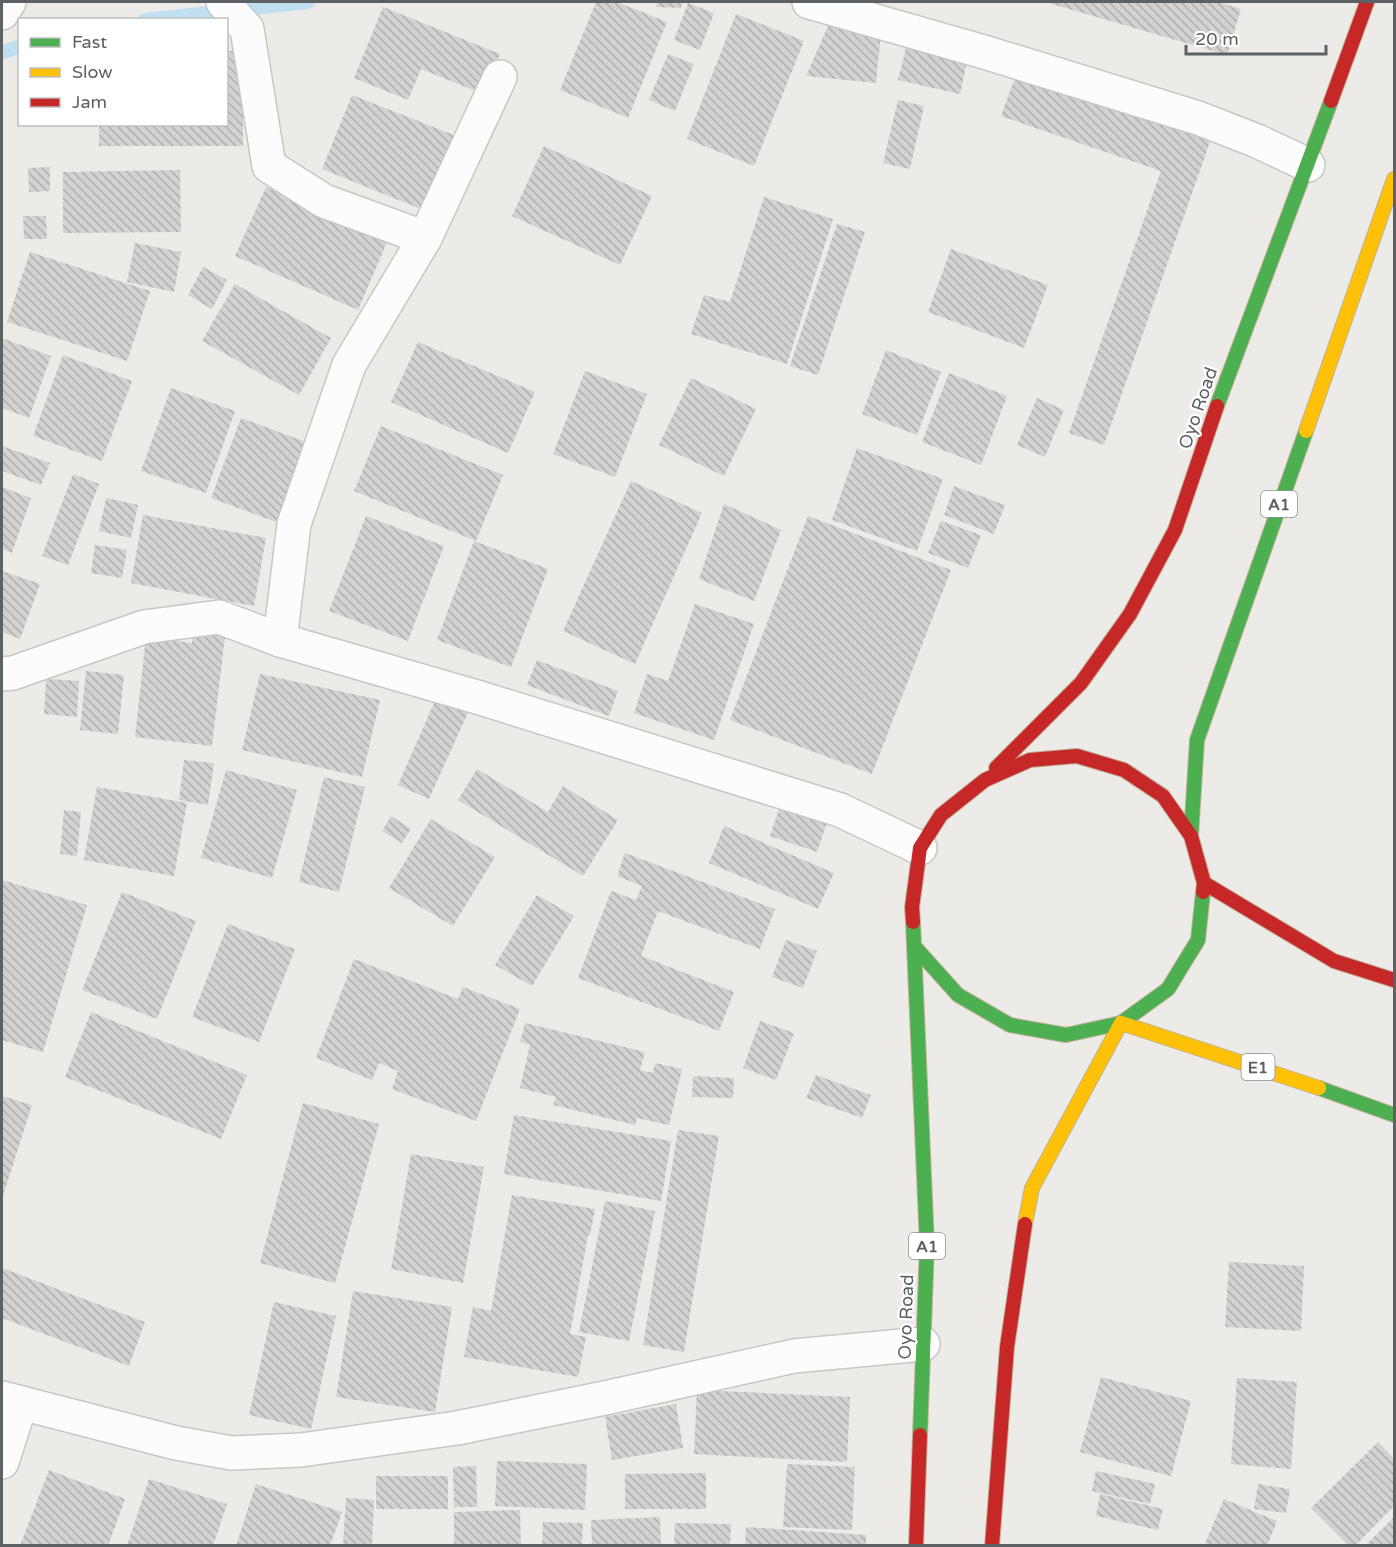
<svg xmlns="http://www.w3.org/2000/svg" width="1396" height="1547" font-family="'Varela Round',sans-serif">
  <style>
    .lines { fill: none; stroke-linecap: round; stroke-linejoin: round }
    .stream { stroke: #c0e0f2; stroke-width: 14 }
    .building { fill: url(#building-back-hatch) }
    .street-casing { stroke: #c7c7c7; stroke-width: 36 }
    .fast-casing { stroke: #c1b298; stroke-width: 16 }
    .slow-casing { stroke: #c1b298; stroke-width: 16 }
    .jam-casing { stroke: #c1b298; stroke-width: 16 }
    .street { stroke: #fcfcfc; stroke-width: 33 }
    .fast { stroke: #4caf50; stroke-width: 14 }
    .slow { stroke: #ffc107; stroke-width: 14 }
    .jam { stroke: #c62828; stroke-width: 14 }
    .labels { text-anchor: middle; stroke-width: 4.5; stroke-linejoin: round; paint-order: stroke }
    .shield { fill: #fff; stroke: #8e9092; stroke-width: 1.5 }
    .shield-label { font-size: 16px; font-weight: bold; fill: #5d6164 }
    .street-label { font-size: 18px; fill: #5d6164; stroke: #fff }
  </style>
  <defs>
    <pattern id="building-back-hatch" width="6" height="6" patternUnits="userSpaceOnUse" patternTransform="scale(1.5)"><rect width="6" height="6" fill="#d3d2d0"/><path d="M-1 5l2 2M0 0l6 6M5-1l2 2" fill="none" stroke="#aeaeac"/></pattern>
  </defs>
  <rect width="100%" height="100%" fill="#ecebe8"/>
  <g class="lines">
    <g class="stream">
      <polyline points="145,20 308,2"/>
      <polyline points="2,53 20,46"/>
    </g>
  </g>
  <g class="building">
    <polygon points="596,2 617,2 667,22 628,118 560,90"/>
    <polygon points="657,2 682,2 681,8 656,7"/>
    <polygon points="1045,2 1218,2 1241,9 1227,55"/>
    <polygon points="688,3 714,13 700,50 674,40"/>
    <polygon points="383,7 500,54 483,94 421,69 408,100 354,78"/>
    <polygon points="736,14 804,41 754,166 687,139"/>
    <polygon points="833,15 882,24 876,83 806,76"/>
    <polygon points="908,40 969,53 960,94 898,80"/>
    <polygon points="226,51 243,51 243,146 99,146 99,124 226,124"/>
    <polygon points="668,54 694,64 675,111 649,100"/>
    <polygon points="1017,72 1211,139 1104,445 1069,433 1161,171 1001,116"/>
    <polygon points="352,95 464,139 433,214 322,169"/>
    <polygon points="898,100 924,106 910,169 883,163"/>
    <polygon points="544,146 652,196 620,265 512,216"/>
    <polygon points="50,167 50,191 29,192 28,168"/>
    <polygon points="180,170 181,232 63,233 63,172"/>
    <polygon points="266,187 388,240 358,310 235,256"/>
    <polygon points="764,197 833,219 787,364 691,334 704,295 730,302"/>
    <polygon points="23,216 46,216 47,239 24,239"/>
    <polygon points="837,224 865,232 818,375 790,366"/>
    <polygon points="135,243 181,252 174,292 127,282"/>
    <polygon points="951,249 1048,285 1024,348 928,312"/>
    <polygon points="30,252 150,291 127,361 7,322"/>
    <polygon points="203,267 227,280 212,309 188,295"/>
    <polygon points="235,284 331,338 299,395 202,341"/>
    <polygon points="2,338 51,356 29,418 2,408"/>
    <polygon points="418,342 535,392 508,453 391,402"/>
    <polygon points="886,350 941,372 917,435 862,414"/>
    <polygon points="63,355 132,381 102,461 33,436"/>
    <polygon points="585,371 647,394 615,477 553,454"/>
    <polygon points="949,373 1007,396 981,465 922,442"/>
    <polygon points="691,378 756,409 724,476 659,445"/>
    <polygon points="171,388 235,411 206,493 141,471"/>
    <polygon points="1037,398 1064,410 1045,457 1017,445"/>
    <polygon points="241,418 306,442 276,522 211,498"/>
    <polygon points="381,426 503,475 476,541 354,491"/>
    <polygon points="2,446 50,463 41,485 2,471"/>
    <polygon points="857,448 943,479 917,551 832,520"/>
    <polygon points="73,474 99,484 68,565 42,556"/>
    <polygon points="631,481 702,513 635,664 563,631"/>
    <polygon points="954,486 1005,505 994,534 944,515"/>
    <polygon points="2,487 31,498 12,553 2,549"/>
    <polygon points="106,498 138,505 131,538 99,531"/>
    <polygon points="724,504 781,530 754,601 699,579"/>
    <polygon points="143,515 266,538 254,606 131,583"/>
    <polygon points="366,516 444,546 408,641 329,611"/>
    <polygon points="808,516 951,570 872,774 730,720"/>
    <polygon points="941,521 981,535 968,568 928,553"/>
    <polygon points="474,541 548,569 511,667 437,640"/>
    <polygon points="95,545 127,550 122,578 91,573"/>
    <polygon points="2,571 40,584 20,639 2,632"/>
    <polygon points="695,604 754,624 714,740 634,713 647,674 668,681"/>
    <polygon points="194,625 226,628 212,746 135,737 146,637 192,643"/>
    <polygon points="537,660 618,691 609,716 527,685"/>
    <polygon points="86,671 124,675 118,734 80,730"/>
    <polygon points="260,674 380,700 362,777 242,750"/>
    <polygon points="46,679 79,681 77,717 44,714"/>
    <polygon points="438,694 470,708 429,799 398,785"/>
    <polygon points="184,760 214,763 208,805 179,800"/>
    <polygon points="477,769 548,812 563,786 618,820 583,876 458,800"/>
    <polygon points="226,770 297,790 272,878 201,858"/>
    <polygon points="324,777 365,787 339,892 299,882"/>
    <polygon points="97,787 187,803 174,876 84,860"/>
    <polygon points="780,806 827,823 817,852 770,836"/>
    <polygon points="64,810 81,812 77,856 60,854"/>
    <polygon points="391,816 411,829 402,843 382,831"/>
    <polygon points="431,819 495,857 453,926 389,888"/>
    <polygon points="724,826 834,873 818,909 709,863"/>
    <polygon points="625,853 775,909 760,949 658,911 641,956 734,992 719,1031 578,978 611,891 636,900 642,886 617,876"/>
    <polygon points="2,880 87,905 43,1052 2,1040"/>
    <polygon points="122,892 196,921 157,1019 82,990"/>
    <polygon points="537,895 574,916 532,986 495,965"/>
    <polygon points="228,924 295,949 259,1042 192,1017"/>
    <polygon points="786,940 817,951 803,988 772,977"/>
    <polygon points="354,959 458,999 463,987 520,1009 476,1121 392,1089 398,1071 379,1063 372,1080 316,1058"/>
    <polygon points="91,1012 247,1075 221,1139 65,1077"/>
    <polygon points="760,1021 794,1033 776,1080 743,1068"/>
    <polygon points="525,1023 645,1052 640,1070 653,1073 655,1063 682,1069 669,1125 637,1118 635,1125 553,1105 556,1097 520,1088 530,1045 520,1042"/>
    <polygon points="816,1075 871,1095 862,1118 806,1098"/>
    <polygon points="693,1076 734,1078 733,1098 692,1097"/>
    <polygon points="2,1096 32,1105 2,1199"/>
    <polygon points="303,1103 379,1124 335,1283 260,1263"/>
    <polygon points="514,1115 671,1141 661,1201 504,1174"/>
    <polygon points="678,1130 719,1136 684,1352 643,1345"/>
    <polygon points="411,1154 484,1167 463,1283 391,1269"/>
    <polygon points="512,1195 595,1209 590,1235 588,1235 570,1334 586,1337 578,1377 464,1357 473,1307 491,1311"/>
    <polygon points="605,1201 655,1211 629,1341 579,1332"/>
    <polygon points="1229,1262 1304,1266 1301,1331 1225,1327"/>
    <polygon points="2,1268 145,1322 129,1366 2,1318"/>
    <polygon points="353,1291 452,1307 435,1412 336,1397"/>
    <polygon points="274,1302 336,1316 311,1429 249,1415"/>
    <polygon points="1101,1377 1191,1401 1171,1476 1080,1452"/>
    <polygon points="1237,1378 1297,1382 1291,1469 1231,1464"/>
    <polygon points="697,1390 850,1397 847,1462 694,1454"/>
    <polygon points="676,1404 683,1448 612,1460 605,1417"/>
    <polygon points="1378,1442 1394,1459 1394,1506 1355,1546 1349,1546 1311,1508"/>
    <polygon points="497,1461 587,1464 585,1510 495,1506"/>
    <polygon points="787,1464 855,1467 852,1530 783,1527"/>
    <polygon points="476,1466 477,1507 454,1507 453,1467"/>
    <polygon points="49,1470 125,1499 108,1546 20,1546"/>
    <polygon points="1096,1471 1155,1484 1150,1504 1092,1491"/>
    <polygon points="706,1473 706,1509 625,1509 625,1474"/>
    <rect x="376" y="1476" width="72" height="33"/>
    <polygon points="149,1479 227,1504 213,1546 127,1546"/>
    <polygon points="256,1484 342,1512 330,1546 236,1546"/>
    <polygon points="1258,1484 1290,1489 1286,1513 1254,1509"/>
    <polygon points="1100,1494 1163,1509 1158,1530 1096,1516"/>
    <polygon points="346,1498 374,1500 372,1546 343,1546"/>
    <polygon points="1224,1499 1277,1521 1267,1546 1204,1546"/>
    <polygon points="520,1510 521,1546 454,1546 454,1512"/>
    <polygon points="660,1517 661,1546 592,1546 591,1520"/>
    <polygon points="1394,1517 1394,1546 1365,1546"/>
    <polygon points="543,1522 583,1523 582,1546 542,1546"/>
    <polygon points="675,1523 731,1524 730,1546 674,1546"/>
    <polygon points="746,1527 866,1535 866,1546 745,1546"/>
  </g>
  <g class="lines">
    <g class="street-casing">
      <g id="street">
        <polyline points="223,2 247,29 269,166 324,201 425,238 349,365 294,524 280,640"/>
        <polyline points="809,2 984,52 1198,118 1257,141 1308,165"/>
        <polyline points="2,13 9,2"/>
        <polyline points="425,238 500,77"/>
        <polyline points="2,674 13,673 144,627 219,617 280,640 477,697 840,810 920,848"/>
        <polyline points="2,1398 176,1443 231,1453 301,1450 457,1428 605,1398 794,1356 923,1344"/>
        <polyline points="2,1462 21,1403"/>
      </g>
    </g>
    <g class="fast-casing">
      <g id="fast">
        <polyline points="1217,406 1331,101"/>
        <polyline points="1191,836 1197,740 1306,431"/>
        <polyline points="913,922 927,1245 920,1435"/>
        <polyline points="914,946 958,995 1010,1025 1066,1035 1121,1023 1168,989 1198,940 1203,892"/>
        <polyline points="1319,1088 1394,1115"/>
      </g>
    </g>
    <g class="slow-casing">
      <g id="slow">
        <polyline points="1306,431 1394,179"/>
        <polyline points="1025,1224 1032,1188 1121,1023 1319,1088"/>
      </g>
    </g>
    <g class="jam-casing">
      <g id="jam">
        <polyline points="1331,101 1367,2"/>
        <polyline points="996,768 1081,683 1130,614 1175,530 1217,406"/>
        <polyline points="1204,883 1334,961 1394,980"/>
        <polyline points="913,922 912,907 920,848 941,815 985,780 1030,760 1077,756 1124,770 1163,796 1191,836 1204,883 1203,892"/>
        <polyline points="916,1546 920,1435"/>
        <polyline points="992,1546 1007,1347 1025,1224"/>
      </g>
    </g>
    <use href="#street" class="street"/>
    <use href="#fast" class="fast"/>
    <use href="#slow" class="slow"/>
    <use href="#jam" class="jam"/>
  </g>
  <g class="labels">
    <g class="shield">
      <rect x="1261" y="491" width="36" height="26" rx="4.5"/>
      <rect x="1241.5" y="1054" width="33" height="26" rx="4.5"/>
      <rect x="909" y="1233" width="36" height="26" rx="4.5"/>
    </g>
    <g class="shield-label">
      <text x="1279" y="510">A1</text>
      <text x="1258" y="1073">E1</text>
      <text x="927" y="1252">A1</text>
    </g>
    <g class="street-label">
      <text transform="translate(1198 408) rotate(-71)" y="6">Oyo Road</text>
      <text transform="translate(906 1317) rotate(-88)" y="6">Oyo Road</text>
    </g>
  </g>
  <rect width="1396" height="1547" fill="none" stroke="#5d6164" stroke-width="6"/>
  <rect x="18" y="18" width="210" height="108" fill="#ffffff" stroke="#bec0c1" stroke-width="1.5"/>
  <rect x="30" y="38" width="30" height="9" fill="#4caf50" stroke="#bec0c1" stroke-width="1.5"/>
  <text x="72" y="48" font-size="18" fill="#5d6164">Fast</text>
  <rect x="30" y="68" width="30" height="9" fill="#ffc107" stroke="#bec0c1" stroke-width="1.5"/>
  <text x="72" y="78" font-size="18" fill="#5d6164">Slow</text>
  <rect x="30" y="98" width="30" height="9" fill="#c62828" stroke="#bec0c1" stroke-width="1.5"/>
  <text x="72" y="108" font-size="18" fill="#5d6164">Jam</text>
  <path d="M1186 45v9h140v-9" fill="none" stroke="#5d6164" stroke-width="3"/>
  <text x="1195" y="45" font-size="18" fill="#5d6164" stroke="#ffffff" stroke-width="4.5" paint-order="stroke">20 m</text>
</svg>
